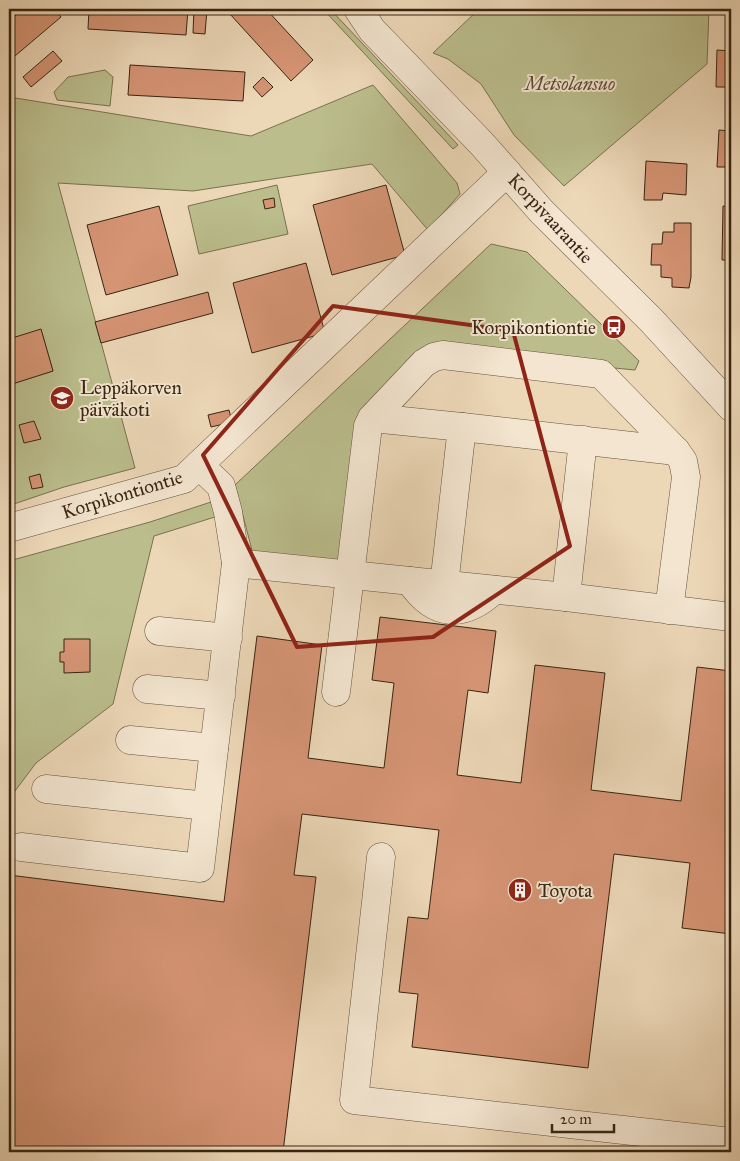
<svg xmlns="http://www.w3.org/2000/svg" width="740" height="1161" font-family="'IM FELL Great Primer',serif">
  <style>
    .green { fill: #bbbd8c; stroke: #7a714f }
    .building { fill: #d59474; stroke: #382512 }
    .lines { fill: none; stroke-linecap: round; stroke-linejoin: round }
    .minor-casing { stroke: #65523b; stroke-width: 29 }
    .minor { stroke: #f3e5d0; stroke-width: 28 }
    .marked { fill: none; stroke: #8f2418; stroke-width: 4; stroke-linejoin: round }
    .labels { text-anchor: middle; stroke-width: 4; stroke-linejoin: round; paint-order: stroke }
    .park-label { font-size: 19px; font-style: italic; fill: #594b30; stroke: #f3e5d0 }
    .street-label { font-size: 19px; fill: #382512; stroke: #f3e5d0 }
    .poi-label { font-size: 19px; fill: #382512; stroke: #f3e5d0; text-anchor: start }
  </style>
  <rect width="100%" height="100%" fill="#ecd7b7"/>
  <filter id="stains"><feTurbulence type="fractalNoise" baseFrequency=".004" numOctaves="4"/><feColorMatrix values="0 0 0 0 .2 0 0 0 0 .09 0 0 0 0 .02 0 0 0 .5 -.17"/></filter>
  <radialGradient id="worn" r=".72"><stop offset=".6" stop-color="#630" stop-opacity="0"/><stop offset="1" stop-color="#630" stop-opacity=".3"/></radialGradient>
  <g class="green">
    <polygon points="323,9 330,9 458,145 453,149"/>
    <polygon points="479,9 709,9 707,64 564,186 514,135 481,84 448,59 433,53"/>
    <polygon points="105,70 113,77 110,106 57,100 54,92 68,77"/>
    <polygon points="373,85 457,183 460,194 428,230 372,164 193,191 58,183 135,468 64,487 11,505 9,499 11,484 9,385 53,371 41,330 9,339 9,97 251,136"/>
    <polygon points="277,185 288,234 199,254 188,206"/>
    <polygon points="491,244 527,252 639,361 635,370 428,350 356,422 339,566 253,554 235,485"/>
    <polygon points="211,502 218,516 154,536 113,704 36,763 9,799 9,561 150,522"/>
  </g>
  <g class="building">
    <polygon points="23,9 54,9 61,17 9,61 9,21"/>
    <polygon points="89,9 188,9 186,35 88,29"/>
    <polygon points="194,9 207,9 205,34 193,33"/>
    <polygon points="234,9 266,9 313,60 291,81 229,13"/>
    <polygon points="726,9 731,9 731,26 726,25"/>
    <polygon points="717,50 731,51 731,87 716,87"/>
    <polygon points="53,51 62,61 31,87 23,77"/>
    <polygon points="130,65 245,72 243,101 128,95"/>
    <polygon points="263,77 273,87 262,97 253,87"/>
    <polygon points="719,130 731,131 731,167 717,167"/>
    <polygon points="646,161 687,164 686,195 663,193 662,200 644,200"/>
    <polygon points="386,185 405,255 332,275 313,205"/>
    <polygon points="274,198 275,207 265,209 263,200"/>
    <polygon points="159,206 178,275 106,295 87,225"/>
    <polygon points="723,206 731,207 731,260 722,260"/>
    <polygon points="674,223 691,223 691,277 689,288 672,287 672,278 661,277 661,265 651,265 652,244 662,244 663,232 674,232"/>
    <polygon points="306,263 325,333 252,353 233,283"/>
    <polygon points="208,292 213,313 101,343 95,322"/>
    <polygon points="41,329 53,371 9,385 9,339"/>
    <polygon points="229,410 232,422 211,427 208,415"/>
    <polygon points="34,421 41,439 24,443 19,425"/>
    <polygon points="40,474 43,487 32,489 29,477"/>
    <polygon points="380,617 496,631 488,693 468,690 457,775 521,783 535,665 605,673 591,790 681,801 697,667 731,671 731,934 682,928 690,863 614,854 588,1068 412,1047 418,994 399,992 408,917 428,919 439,830 302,814 294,875 316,877 283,1152 9,1152 13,1114 9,1114 9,875 224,902 257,636 322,645 308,758 384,768 394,683 372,680"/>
    <polygon points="64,639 90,639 90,672 64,673 64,662 60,662 60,652 64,652"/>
  </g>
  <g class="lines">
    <g class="minor-casing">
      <g id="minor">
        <polyline points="358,9 372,30 482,144 542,212 651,320 731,407"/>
        <polyline points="372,418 462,427 444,585"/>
        <polyline points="462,427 676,451"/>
        <polyline points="9,528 184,479 507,172"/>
        <polyline points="236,563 566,597 731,617"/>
        <path d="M410,581C434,617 463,619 494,590"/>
        <polyline points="566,597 583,440"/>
        <polyline points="159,631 228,638"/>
        <polyline points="147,689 221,696"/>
        <polyline points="336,692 368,426 372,418 424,363 434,357 443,355 601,374 676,451 683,461 686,477 669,610"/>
        <polyline points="130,740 214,748"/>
        <polyline points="46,789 207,806"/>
        <polyline points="21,847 200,868 236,563 228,512 221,486 199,465"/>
        <polyline points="381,857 354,1100 731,1142"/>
      </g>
    </g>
    <use href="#minor" class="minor"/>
  </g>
  <path class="marked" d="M333,306L513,331L570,546L433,637L297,647L203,455Z"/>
  <defs>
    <g id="bus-disc" transform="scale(1.25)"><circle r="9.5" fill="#8f2418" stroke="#f3e5d0"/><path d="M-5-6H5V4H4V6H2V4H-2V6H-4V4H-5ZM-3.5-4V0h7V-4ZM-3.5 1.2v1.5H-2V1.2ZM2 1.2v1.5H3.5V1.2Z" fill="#fff"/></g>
    <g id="school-disc" transform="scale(1.25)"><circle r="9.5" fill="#8f2418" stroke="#f3e5d0"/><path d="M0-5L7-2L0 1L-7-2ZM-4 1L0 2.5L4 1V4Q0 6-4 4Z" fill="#fff"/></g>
    <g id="building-disc" transform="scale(1.25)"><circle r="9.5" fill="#8f2418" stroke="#f3e5d0"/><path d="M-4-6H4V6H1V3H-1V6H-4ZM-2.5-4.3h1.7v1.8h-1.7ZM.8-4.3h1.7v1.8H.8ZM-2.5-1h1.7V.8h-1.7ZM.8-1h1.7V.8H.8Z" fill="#fff"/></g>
  </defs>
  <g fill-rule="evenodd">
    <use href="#bus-disc" x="614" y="327"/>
    <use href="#school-disc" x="62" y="398"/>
    <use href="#building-disc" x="520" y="890"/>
  </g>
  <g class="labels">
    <g class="park-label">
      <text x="570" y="90">Metsolansuo</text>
    </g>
    <g class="street-label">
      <text transform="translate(551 218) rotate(47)" y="7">Korpivaarantie</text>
      <text transform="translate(122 494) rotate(-17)" y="7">Korpikontiontie</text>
    </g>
    <g class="poi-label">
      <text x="596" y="334" text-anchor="end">Korpikontiontie</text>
      <text x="80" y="394">Leppäkorven<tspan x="80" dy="22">päiväkoti</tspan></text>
      <text x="538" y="897">Toyota</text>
    </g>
  </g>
  <rect width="740" height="1161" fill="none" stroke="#ecd7b7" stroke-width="30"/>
  <rect x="10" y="10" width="720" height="1141" fill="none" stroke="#382512" stroke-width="2.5"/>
  <rect x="15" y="15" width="710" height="1131" fill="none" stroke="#382512"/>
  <path d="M552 1124v8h62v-8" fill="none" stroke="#382512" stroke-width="2.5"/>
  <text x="560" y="1124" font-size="15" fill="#382512" stroke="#f3e5d0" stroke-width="4" paint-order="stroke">20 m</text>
  <rect width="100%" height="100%" filter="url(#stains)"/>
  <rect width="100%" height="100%" fill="url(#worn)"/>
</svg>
